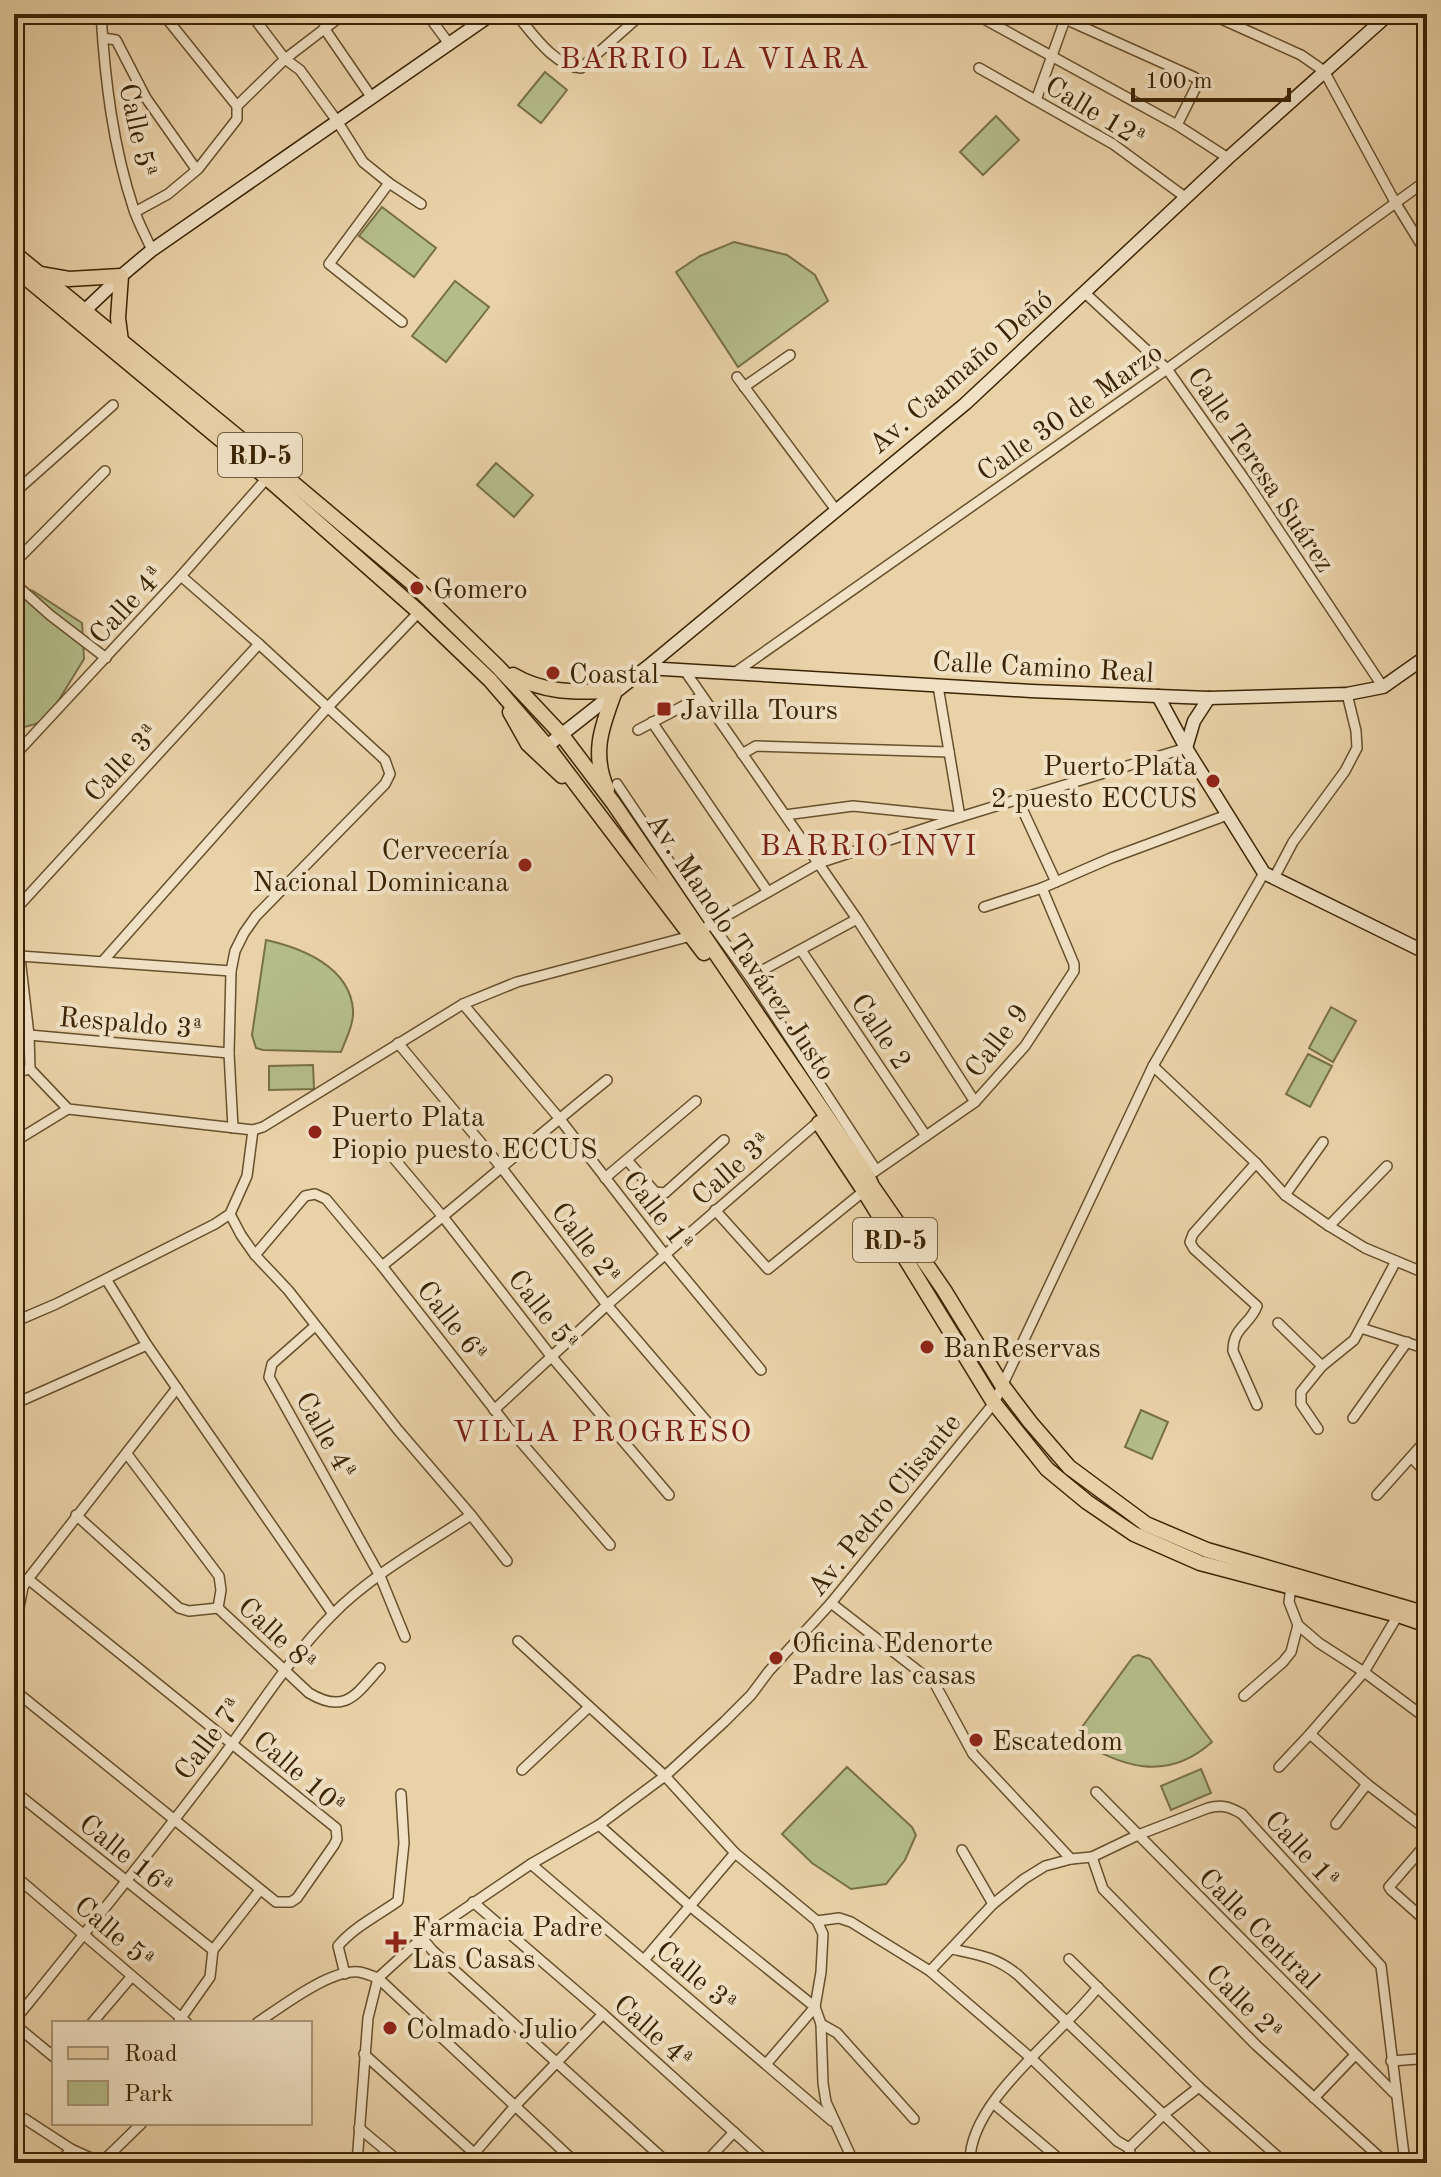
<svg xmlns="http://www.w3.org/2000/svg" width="1441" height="2177" font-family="'Old Standard TT',serif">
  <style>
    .green { fill: #b4bd8a; stroke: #787046; stroke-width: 2 }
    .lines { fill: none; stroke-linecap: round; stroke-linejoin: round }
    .street-casing { stroke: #67502c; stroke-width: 12 }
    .secondary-casing { stroke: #3b2403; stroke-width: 15 }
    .primary-casing { stroke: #3b2403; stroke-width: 17 }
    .street { stroke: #f1e2c6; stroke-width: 9 }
    .secondary { stroke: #f1e2c6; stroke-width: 12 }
    .primary { stroke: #ead2a8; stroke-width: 14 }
    .poi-dot { fill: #8f2418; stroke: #f1e2c6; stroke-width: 3 }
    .labels { text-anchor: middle; stroke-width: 8; stroke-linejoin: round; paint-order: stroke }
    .shield { fill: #f1e2c6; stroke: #725d3e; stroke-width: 2 }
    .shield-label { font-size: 26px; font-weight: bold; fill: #3b2403 }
    .street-label { font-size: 28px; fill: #3b2403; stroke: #f1e2c6 }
    .poi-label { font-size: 28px; fill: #3b2403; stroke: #f1e2c6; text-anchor: start }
    .neighbourhood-label { font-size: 30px; letter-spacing: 2px; fill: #7a1f14; stroke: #f1e2c6 }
  </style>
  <rect width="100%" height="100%" fill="#ead2a8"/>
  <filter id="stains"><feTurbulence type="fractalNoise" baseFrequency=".0025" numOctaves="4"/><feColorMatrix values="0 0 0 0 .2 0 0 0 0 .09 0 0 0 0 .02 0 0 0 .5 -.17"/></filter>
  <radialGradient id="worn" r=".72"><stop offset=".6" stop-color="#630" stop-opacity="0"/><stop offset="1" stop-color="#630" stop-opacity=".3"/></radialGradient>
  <g class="green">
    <polygon points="545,72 567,90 541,123 518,105"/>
    <polygon points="996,116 1019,140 983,175 960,152"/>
    <polygon points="382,207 436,248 414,277 359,236"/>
    <polygon points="734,242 787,255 815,275 828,301 738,367 676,272 700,256"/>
    <polygon points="455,281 489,307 446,362 412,336"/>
    <polygon points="496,463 533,495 514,517 477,485"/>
    <polygon points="14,587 33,591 82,623 84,659 46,721 14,730"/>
    <path d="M266,940C302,948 350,967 353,1010C354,1024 346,1039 341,1052L263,1050L256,1048L252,1035Z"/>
    <polygon points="1331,1007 1356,1021 1333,1062 1309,1048"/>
    <polygon points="1308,1054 1332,1066 1310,1107 1286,1094"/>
    <polygon points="313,1065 314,1089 269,1090 269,1066"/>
    <polygon points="1141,1410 1168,1422 1152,1459 1125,1447"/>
    <path d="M1138,1655L1150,1659L1212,1742C1166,1783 1121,1767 1074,1738L1133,1657Z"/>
    <polygon points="847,1767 912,1827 916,1835 905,1860 886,1884 851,1889 812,1863 782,1834"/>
    <polygon points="1201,1769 1211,1793 1171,1810 1161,1786"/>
  </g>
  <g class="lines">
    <g class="street-casing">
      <g id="street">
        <path d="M101,14C105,81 113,147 134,210C139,224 146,237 152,250"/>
        <polyline points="163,14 237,106"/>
        <polyline points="251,14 285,59 300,70 337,121 363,162 389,183 421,204"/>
        <polyline points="427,14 450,45"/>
        <path d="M516,14C533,34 554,66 581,68L642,14"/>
        <polyline points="975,14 1177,125 1228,158"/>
        <polyline points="1210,14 1301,55 1324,71 1395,202 1427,254"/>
        <polyline points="1369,14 1380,22"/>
        <polyline points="1065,19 1194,77 1199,81 1177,125"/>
        <polyline points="324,28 372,98"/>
        <polyline points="103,38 116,40 146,98 196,169"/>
        <polyline points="979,68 1113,144 1185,197"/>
        <polyline points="1036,100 1067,14"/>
        <polyline points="389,183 329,264 402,322"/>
        <polyline points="135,212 168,194 198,169 237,119 237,106 285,59 336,20 334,14"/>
        <polyline points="1085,293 1167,369 1250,487 1383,687"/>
        <polyline points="737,377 836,510"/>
        <polyline points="744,387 790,355"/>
        <polyline points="14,493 113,405"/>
        <polyline points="14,563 105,471"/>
        <polyline points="181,576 259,644 385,760 390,774 385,784 256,916 244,933 235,951 231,971 229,1053 233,1128"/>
        <polyline points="14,583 50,615 106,658"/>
        <polyline points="685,671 857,919 975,1102"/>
        <polyline points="733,674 1167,369 1427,180"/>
        <polyline points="652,722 768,892"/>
        <polyline points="638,730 702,696"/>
        <polyline points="742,754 756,746 949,752"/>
        <polyline points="14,756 181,576 267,478"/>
        <polyline points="617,784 712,925 750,977 876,1170"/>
        <polyline points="1018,800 1056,882"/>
        <polyline points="785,815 853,806 960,817 938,686"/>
        <polyline points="1274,878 1293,842 1345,771 1357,748 1356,731 1347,694"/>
        <polyline points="14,906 29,1035 30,1069"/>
        <polyline points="984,907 1042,888 1111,858 1227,815"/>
        <polyline points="15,910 259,644"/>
        <polyline points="801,950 926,1136"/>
        <polyline points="20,956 231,971"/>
        <polyline points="103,961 327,708 419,612"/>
        <polyline points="750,977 857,919"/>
        <polyline points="463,1004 559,1118 659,1247 761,1370"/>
        <polyline points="29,1035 229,1053"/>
        <polyline points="398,1043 501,1167 607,1305 714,1430"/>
        <polyline points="1153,1066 1256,1163 1285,1195 1329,1226 1365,1248 1427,1274"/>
        <polyline points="30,1069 68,1109 253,1130 263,1127 463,1004 517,982 691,936 819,863 960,817 1186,748"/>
        <polyline points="14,1073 30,1069"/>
        <polyline points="14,1142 68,1109"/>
        <polyline points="386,1149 444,1218 551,1356 669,1495"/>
        <polyline points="627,1160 655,1192 665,1193 724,1140"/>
        <path d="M1256,1163L1193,1234L1190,1242L1194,1249L1257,1306C1250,1325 1233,1327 1233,1351L1257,1405"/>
        <polyline points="874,1172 975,1102 1025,1046 1074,971 1074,964 1042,888"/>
        <polyline points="605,1178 696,1101"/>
        <polyline points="1285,1195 1323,1142"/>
        <polyline points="715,1210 768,1269 864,1191"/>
        <polyline points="230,1214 241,1235 255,1255 288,1290 398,1430 471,1515 507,1561"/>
        <polyline points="1329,1226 1387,1166"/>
        <polyline points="255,1255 305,1196 315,1194 326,1199 382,1266 508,1427 610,1545"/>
        <path d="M382,1266C458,1206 531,1141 607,1080"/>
        <polyline points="106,1279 147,1345 333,1614"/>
        <polyline points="14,1322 56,1304 215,1224 230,1214 247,1176 253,1130"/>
        <polyline points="1278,1323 1322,1366"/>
        <polyline points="315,1326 272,1364 269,1377 380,1576 405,1637"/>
        <polyline points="1361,1328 1427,1349"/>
        <polyline points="14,1404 147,1345"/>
        <polyline points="494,1410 607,1305 818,1122"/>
        <polyline points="1353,1418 1407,1342"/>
        <polyline points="1318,1429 1301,1404 1301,1392 1322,1366 1354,1340 1396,1261"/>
        <path d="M127,1454L219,1576L221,1590L218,1608L309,1693C346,1715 356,1694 380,1668"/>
        <polyline points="1411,1457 1427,1474"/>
        <polyline points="1377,1495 1427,1439"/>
        <polyline points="76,1515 179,1608 189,1611 218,1608"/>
        <polyline points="1291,1587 1289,1602 1298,1625 1319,1643 1364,1672 1427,1719"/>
        <polyline points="831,1603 935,1684 973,1754 1071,1859"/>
        <polyline points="14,1632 23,1587 28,1579 177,1388"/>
        <polyline points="518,1641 665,1776 735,1853 817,1921 823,1934 821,1972 815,2007 821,2024 823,2083 826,2102 854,2163"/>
        <polyline points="14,1690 276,1902 291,1902 297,1898 334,1845 337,1839 336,1828 28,1579"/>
        <polyline points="1244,1696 1283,1662 1291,1652 1298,1625"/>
        <polyline points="1310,1734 1367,1784 1427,1830"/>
        <polyline points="1279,1767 1310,1734 1364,1672 1398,1615"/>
        <polyline points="522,1770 589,1707"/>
        <polyline points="14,1791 213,1950"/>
        <polyline points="1096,1792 1394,2093"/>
        <polyline points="1336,1824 1367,1784"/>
        <polyline points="599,1825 691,1907 815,2007 767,2063"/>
        <polyline points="1427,1843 1389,1887 1391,1890 1427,1922"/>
        <polyline points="962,1850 993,1904"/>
        <polyline points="1092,1857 1103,1889 1256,2045 1386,2163"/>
        <polyline points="531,1864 832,2121"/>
        <polyline points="14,1875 187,2023"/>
        <polyline points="473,1902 603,2014 768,2163"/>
        <polyline points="817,1921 839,1918 851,1922 930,1971 1031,2058 1117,2141 1129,2148"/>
        <polyline points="422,1938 432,1950 668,2163"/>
        <path d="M952,1949C979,1955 996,1957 1018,1975L1214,2163"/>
        <polyline points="1069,1959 1199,2087 1285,2163"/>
        <polyline points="644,1960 735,1853"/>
        <path d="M930,1971L993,1904L1024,1879L1045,1866L1071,1859L1092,1857L1138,1835L1208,1808C1222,1804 1230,1807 1242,1814L1381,1966L1405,2163"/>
        <path d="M345,1974L338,1946C354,1927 377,1916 398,1901L404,1843L401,1794"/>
        <path d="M14,2021C83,1936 151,1851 218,1763C255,1714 288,1659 333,1614C371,1575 426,1545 471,1515"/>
        <polyline points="179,2021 210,1977 213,1950 260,1890"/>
        <polyline points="92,2023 132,1976"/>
        <path d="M257,2023C281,2007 330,1969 359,1972C365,1973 372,1976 378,1978L576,2163"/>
        <polyline points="14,2024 54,2057"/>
        <polyline points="821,2024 837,2033 914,2119"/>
        <polyline points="364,2054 485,2163"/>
        <polyline points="1391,2061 1418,2059 1427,2060"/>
        <polyline points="1314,2098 1355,2055"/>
        <polyline points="993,2103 1064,2163"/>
        <polyline points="14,2121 19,2118 25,2119 71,2149 102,2163"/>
        <polyline points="359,2128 401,2163"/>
        <polyline points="1129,2148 1163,2115 1199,2087"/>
        <polyline points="1129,2148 1132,2163"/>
        <polyline points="60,2163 71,2149"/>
        <polyline points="101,2163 142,2123"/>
        <polyline points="357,2163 368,2018 378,1978 422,1938 531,1864 599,1825 665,1776 724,1722 751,1695 769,1671 831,1603 994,1403 1153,1066 1264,873"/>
        <polyline points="466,2163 515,2106 603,2014"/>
        <polyline points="705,2163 734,2132"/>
        <path d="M970,2163C968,2101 1062,2035 1098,1987"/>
      </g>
    </g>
    <g class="secondary-casing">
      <g id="secondary">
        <polyline points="79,316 121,276 152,250 492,14"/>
        <polyline points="646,668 1031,691 1209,698 1347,694 1383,687 1427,656"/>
        <polyline points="1158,696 1186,748 1264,873 1427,953"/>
        <polyline points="547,746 646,668 965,404 1228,158 1389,14"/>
        <polyline points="1186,748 1194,721 1209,698"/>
      </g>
    </g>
    <g class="primary-casing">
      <g id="primary">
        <polyline points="14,253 249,446 412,583 498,667 561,734 614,804 868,1177 872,1186 944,1290 1002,1385 1030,1422 1069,1467 1146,1524 1207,1550 1427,1614"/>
        <polyline points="14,268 267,478 419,612 490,680 547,746 704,953"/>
        <polyline points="40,274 69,279 121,276 118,318 121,341"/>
        <path d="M513,675C545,694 578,692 615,691C602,726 591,753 607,789"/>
        <polyline points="510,712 528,744 562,776"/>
        <polyline points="819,1123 864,1191 994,1403 1047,1469 1087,1502 1134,1534 1200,1563 1398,1615 1427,1625"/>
      </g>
    </g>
    <use href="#street" class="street"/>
    <use href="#secondary" class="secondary"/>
    <use href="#primary" class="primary"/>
  </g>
  <g class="poi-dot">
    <circle cx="417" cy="588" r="8"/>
    <circle cx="553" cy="673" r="8"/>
    <rect x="656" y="701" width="16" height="16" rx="4"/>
    <circle cx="1213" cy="781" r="8"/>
    <circle cx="525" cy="865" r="8"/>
    <circle cx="315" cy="1132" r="8"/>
    <circle cx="927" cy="1347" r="8"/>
    <circle cx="776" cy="1658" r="8"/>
    <circle cx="976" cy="1740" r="8"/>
    <path d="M392 1930h8v8h8v8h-8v8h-8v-8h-8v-8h8z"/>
    <circle cx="390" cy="2028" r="8"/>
  </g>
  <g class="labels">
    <g class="shield">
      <rect x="218" y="433" width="84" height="44" rx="6"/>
      <rect x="853" y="1218" width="84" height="44" rx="6"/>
    </g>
    <g class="shield-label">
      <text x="260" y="464">RD-5</text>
      <text x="895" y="1249">RD-5</text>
    </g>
    <g class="street-label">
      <text transform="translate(1096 111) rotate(31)" y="10">Calle 12ª</text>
      <text transform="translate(139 130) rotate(78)" y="10">Calle 5ª</text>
      <text transform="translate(960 371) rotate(-41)" y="10">Av. Caamaño Deñó</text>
      <text transform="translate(1069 411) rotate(-35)" y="10">Calle 30 de Marzo</text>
      <text transform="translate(1262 469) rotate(56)" y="10">Calle Teresa Suárez</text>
      <text transform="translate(126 604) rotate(-47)" y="10">Calle 4ª</text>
      <text transform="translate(1043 666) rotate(3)" y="10">Calle Camino Real</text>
      <text transform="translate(121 762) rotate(-47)" y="10">Calle 3ª</text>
      <text transform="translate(742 946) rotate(56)" y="10">Av. Manolo Tavárez Justo</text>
      <text transform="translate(131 1022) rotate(5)" y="10">Respaldo 3ª</text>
      <text transform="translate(882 1031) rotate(56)" y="10">Calle 2</text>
      <text transform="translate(996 1040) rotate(-52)" y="10">Calle 9</text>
      <text transform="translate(731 1168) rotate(-41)" y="10">Calle 3ª</text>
      <text transform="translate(659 1211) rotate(52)" y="10">Calle 1ª</text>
      <text transform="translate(587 1243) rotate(53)" y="10">Calle 2ª</text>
      <text transform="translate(544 1310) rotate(52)" y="10">Calle 5ª</text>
      <text transform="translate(453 1321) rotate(52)" y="10">Calle 6ª</text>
      <text transform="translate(327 1435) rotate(61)" y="10">Calle 4ª</text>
      <text transform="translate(883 1504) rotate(-51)" y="10">Av. Pedro Clisante</text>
      <text transform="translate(278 1634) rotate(43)" y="10">Calle 8ª</text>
      <text transform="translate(208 1738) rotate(-53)" y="10">Calle 7ª</text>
      <text transform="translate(300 1772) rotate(41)" y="10">Calle 10ª</text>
      <text transform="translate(1303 1849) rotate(47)" y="10">Calle 1ª</text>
      <text transform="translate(127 1854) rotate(39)" y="10">Calle 16ª</text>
      <text transform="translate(1260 1928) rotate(45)" y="10">Calle Central</text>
      <text transform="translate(115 1932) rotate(41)" y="10">Calle 5ª</text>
      <text transform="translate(697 1976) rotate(40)" y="10">Calle 3ª</text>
      <text transform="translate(1245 2002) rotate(45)" y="10">Calle 2ª</text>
      <text transform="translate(654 2031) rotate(42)" y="10">Calle 4ª</text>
    </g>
    <g class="poi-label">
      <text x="433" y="598">Gomero</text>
      <text x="569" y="683">Coastal</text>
      <text x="680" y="719">Javilla Tours</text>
      <text x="1197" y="775" text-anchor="end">Puerto Plata<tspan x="1197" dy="32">2 puesto ECCUS</tspan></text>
      <text x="509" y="859" text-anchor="end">Cervecería<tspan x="509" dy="32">Nacional Dominicana</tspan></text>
      <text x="331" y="1126">Puerto Plata<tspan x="331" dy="32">Piopio puesto ECCUS</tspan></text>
      <text x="943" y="1357">BanReservas</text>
      <text x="792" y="1652">Oficina Edenorte<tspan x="792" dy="32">Padre las casas</tspan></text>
      <text x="992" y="1750">Escatedom</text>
      <text x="412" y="1936">Farmacia Padre<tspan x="412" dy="32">Las Casas</tspan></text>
      <text x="406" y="2038">Colmado Julio</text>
    </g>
    <g class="neighbourhood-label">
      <text x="715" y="68">BARRIO LA VIARA</text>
      <text x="869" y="855">BARRIO INVI</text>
      <text x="603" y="1441">VILLA PROGRESO</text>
    </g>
  </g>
  <rect width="1441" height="2177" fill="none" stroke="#ead2a8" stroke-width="48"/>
  <rect x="16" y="16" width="1409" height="2145" fill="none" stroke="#3b2403" stroke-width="4"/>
  <rect x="24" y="24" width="1393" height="2129" fill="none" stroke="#3b2403" stroke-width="2"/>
  <rect x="52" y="2021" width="260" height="104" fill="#f1e2c6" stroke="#a89678" stroke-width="2"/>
  <rect x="68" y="2047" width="40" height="12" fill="#ead2a8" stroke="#a89678" stroke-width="2"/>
  <text x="124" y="2061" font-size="24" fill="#3b2403">Road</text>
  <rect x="68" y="2081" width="40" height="24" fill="#b4bd8a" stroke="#a89678" stroke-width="2"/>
  <text x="124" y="2101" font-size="24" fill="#3b2403">Park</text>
  <path d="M1133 88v12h156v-12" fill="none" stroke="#3b2403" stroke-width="4"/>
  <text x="1145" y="88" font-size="24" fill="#3b2403" stroke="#f1e2c6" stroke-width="6" paint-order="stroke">100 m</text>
  <rect width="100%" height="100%" filter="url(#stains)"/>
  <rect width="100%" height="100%" fill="url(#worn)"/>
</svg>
